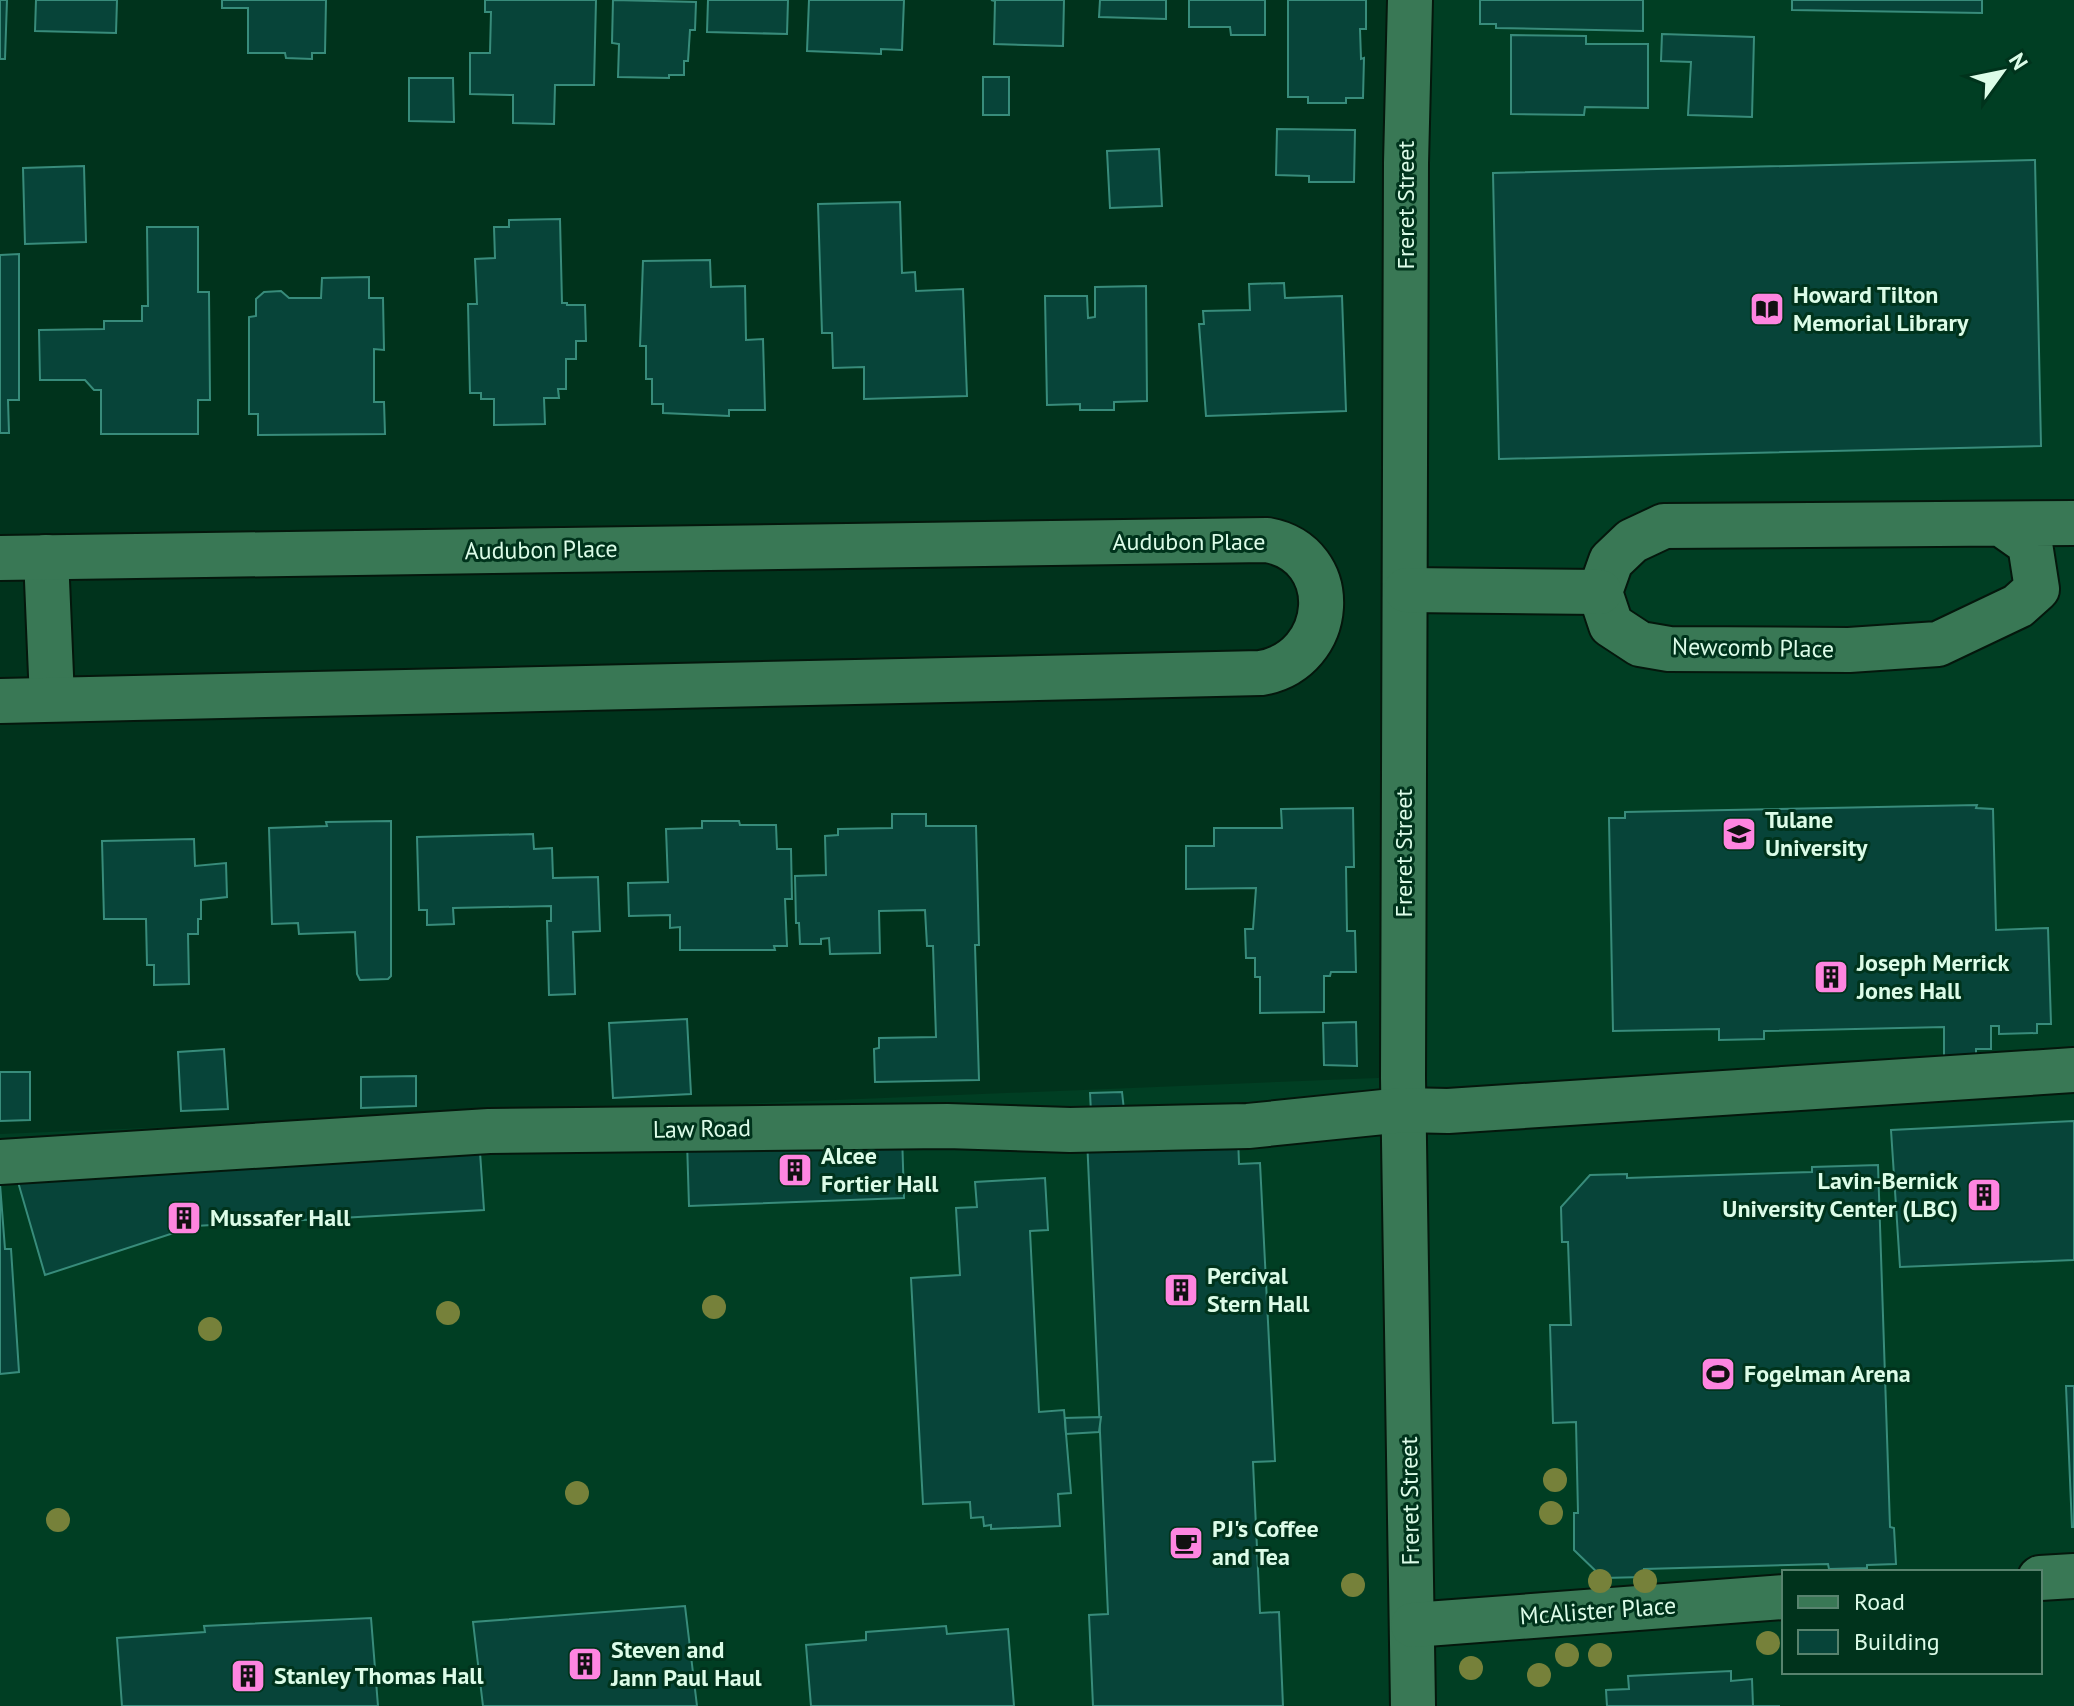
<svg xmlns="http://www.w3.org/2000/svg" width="2074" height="1706" font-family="'PT Sans',sans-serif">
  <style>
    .built { fill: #003e23; fill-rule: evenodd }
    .building { fill: #074439; stroke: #388c7b; stroke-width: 2 }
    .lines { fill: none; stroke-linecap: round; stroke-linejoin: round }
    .minor-casing { stroke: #04170c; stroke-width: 48 }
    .minor { stroke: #397855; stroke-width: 44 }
    .tree { fill: #76813a }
    .labels { text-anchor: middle; stroke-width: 6; stroke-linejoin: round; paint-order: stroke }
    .street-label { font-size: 24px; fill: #dcfce8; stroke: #00331c }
    .poi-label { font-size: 24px; font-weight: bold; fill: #dcfce8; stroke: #00331c; text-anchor: start }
  </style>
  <rect width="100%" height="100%" fill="#00331c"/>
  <path class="built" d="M1410,0H2074V1706H0V1134L1402,1077ZM1784,1572H2040V1672H1784Z"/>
  <g class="building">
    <polygon points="0,0 7,0 5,59 0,59"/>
    <polygon points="36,0 117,0 116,33 35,31"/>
    <polygon points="222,0 326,0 325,53 312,53 312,59 286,58 285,53 248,53 248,8 222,8"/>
    <polygon points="485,0 596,0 594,85 555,85 554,124 513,123 513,95 470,94 470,53 490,53 491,12 485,12"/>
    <polygon points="613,0 696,2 695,30 690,30 688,61 684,61 684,75 669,75 669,78 618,77 619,44 612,43"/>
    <polygon points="708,0 788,0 787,34 707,32"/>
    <polygon points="809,0 904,0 902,50 881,49 881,54 807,51"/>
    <polygon points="991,0 1064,0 1063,46 994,44 995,1"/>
    <polygon points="1100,0 1166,0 1166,19 1099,17"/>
    <polygon points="1189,0 1265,0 1265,35 1231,35 1230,27 1189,27"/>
    <polygon points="1288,0 1366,0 1366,29 1360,29 1361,59 1364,58 1363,98 1346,98 1346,103 1308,103 1308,97 1288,97"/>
    <polygon points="1480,0 1643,0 1643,31 1496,28 1496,24 1480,24"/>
    <polygon points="1792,0 1982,0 1982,13 1792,10"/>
    <polygon points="1662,34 1754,37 1752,117 1688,115 1691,62 1661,61"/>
    <polygon points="1511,35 1586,36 1586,44 1648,44 1648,108 1585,107 1584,115 1511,114"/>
    <rect x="983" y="77" width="26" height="38"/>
    <polygon points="409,78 453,78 454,122 409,121"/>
    <polygon points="1277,129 1355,130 1354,182 1309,182 1309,176 1276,175"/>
    <polygon points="1159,149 1162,206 1110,208 1107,151"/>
    <polygon points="2035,160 2041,446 1499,459 1493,173"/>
    <polygon points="84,166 86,242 25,244 23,168"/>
    <polygon points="900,202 902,273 915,272 916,291 963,289 967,396 864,399 864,367 833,368 832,333 822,333 818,204"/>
    <polygon points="560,219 562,303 567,303 567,305 585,305 586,341 576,341 576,359 566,359 566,389 558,389 559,398 544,398 545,424 494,425 494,399 481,399 481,393 470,393 468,304 477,304 475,259 495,258 494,227 509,227 509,220"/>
    <polygon points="147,227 198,227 198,292 209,292 210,400 198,400 198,434 101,434 101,390 94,390 85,380 40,380 39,330 104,329 104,321 142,321 142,306 148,306"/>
    <polygon points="19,254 19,400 8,400 9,433 0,433 0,255"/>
    <polygon points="710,260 711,287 745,286 746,340 763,339 765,410 729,410 729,416 663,413 663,404 652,404 652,379 646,379 646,346 640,346 643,261"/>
    <polygon points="369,277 369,298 383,298 384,350 374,349 374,402 384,402 385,434 258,435 258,414 249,414 249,317 256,316 256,299 264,292 281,291 289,298 321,298 322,278"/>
    <polygon points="1284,283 1285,298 1342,296 1346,411 1206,416 1199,324 1204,324 1203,311 1250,310 1249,284"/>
    <polygon points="1146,286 1147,401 1114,402 1114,410 1080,410 1080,404 1047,405 1045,296 1087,296 1088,318 1095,317 1095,287"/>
    <polygon points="1977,805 1976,808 1993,809 1996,930 2048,928 2051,1024 2037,1024 2037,1033 1999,1034 1999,1026 1991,1026 1991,1049 1976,1049 1976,1058 1944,1058 1944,1027 1764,1031 1764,1039 1719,1040 1719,1029 1613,1031 1609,818 1625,818 1625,812"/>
    <polygon points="1353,808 1354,867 1346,867 1347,931 1355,931 1356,972 1331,972 1330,976 1324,976 1324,1012 1260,1013 1260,977 1255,977 1255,958 1246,958 1245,929 1253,929 1256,888 1186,889 1186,846 1214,846 1214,828 1282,828 1281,809"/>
    <polygon points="892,814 926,814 926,826 976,826 979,945 975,945 979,1080 875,1082 874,1049 879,1048 879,1038 936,1037 933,946 927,946 925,910 879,911 880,953 830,954 829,938 821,939 821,944 800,944 799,923 796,923 795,876 826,875 825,836 838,835 838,829 892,828"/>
    <polygon points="391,821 391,976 388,979 360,980 357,974 355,932 299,934 298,923 272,924 269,828 327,826 326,822"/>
    <polygon points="702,821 739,821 740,825 776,825 777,849 791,849 792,899 785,899 787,946 774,946 775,950 680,950 680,927 670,928 670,915 629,916 628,883 668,882 666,829 702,828"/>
    <polygon points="533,834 534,849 552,848 553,878 598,877 600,931 573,932 575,994 549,995 547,921 551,921 551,906 453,908 454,924 427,925 427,910 419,910 417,837"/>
    <polygon points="194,839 195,866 226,863 227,897 201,900 201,919 198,919 198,934 188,934 189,984 154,985 154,965 147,965 146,919 104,919 102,841"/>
    <polygon points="687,1019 691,1094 613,1098 609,1023"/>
    <polygon points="1356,1022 1357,1066 1324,1065 1323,1023"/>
    <polygon points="224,1049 228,1109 181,1111 178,1052"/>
    <polygon points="0,1072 30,1072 30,1120 0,1121"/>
    <polygon points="416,1076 416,1106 361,1108 361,1077"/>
    <polygon points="1122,1092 1124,1110 1091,1112 1090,1093"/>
    <polygon points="1237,1108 1239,1164 1260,1163 1275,1461 1253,1462 1260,1613 1279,1612 1283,1706 1093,1706 1089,1615 1108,1614 1086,1115"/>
    <polygon points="2074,1121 2074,1260 1900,1267 1891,1130"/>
    <polygon points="902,1134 904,1198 689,1206 687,1141"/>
    <polygon points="480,1152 484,1210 195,1226 45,1275 18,1182"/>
    <polygon points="1878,1165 1890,1527 1894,1528 1896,1564 1867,1565 1867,1568 1829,1569 1828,1564 1644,1569 1644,1577 1603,1578 1574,1550 1574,1513 1578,1513 1576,1422 1553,1423 1550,1325 1571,1325 1568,1242 1562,1242 1561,1207 1590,1175 1627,1174 1627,1178 1812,1172 1812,1167"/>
    <polygon points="1045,1178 1048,1230 1030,1231 1039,1412 1064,1410 1071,1493 1058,1494 1060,1526 991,1529 991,1525 984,1526 983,1517 971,1518 970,1502 923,1504 911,1278 960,1275 956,1208 977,1207 975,1182"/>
    <polygon points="0,1184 5,1249 11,1249 19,1372 0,1374"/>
    <polygon points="2066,1386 2074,1386 2074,1527 2072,1527"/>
    <polygon points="1101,1417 1099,1432 1066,1434 1065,1418"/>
    <polygon points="685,1606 697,1706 483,1706 473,1622"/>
    <polygon points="371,1618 378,1706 122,1706 117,1638 205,1632 204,1626"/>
    <polygon points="946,1626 947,1634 1008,1629 1014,1706 811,1706 806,1645 866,1640 866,1632"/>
    <polygon points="1731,1671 1731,1681 1752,1679 1753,1706 1780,1706 1607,1706 1606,1690 1629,1689 1628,1676"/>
  </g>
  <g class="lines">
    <g class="minor-casing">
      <g id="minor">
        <polyline points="1410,0 1406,163 1403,1078 1413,1706"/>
        <polyline points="2003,525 2030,544 2037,589 2018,606 1938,644 1849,650 1669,649 1640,644 1611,625 1600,592 1611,561 1632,541 1664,526 2074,523"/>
        <polyline points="46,557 52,699"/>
        <path d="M0,558L1267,540C1344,554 1336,660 1261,673L0,701"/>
        <polyline points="1406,590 1600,592"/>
        <polyline points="0,1162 489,1131 947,1126 1070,1130 1248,1126 1403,1110 1448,1111 2074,1070"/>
        <polyline points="2040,1578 2074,1576"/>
        <polyline points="1413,1625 1784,1597"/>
      </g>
    </g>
    <use href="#minor" class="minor"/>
  </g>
  <g class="tree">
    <circle cx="714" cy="1307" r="12"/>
    <circle cx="448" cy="1313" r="12"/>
    <circle cx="210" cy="1329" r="12"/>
    <circle cx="1555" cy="1480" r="12"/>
    <circle cx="577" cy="1493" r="12"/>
    <circle cx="1551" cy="1513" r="12"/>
    <circle cx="58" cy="1520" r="12"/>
    <circle cx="1600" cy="1581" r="12"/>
    <circle cx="1645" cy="1581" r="12"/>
    <circle cx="1353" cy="1585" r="12"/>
    <circle cx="1768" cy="1643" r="12"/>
    <circle cx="1567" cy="1655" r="12"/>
    <circle cx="1600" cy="1655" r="12"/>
    <circle cx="1471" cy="1668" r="12"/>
    <circle cx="1539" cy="1675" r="12"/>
  </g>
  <defs>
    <g id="library-square" transform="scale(1.8)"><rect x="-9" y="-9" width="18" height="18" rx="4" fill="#fe85e0" stroke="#00331c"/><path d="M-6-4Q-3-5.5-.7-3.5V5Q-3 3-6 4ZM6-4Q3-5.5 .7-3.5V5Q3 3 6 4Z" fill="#111"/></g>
    <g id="university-square" transform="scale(1.8)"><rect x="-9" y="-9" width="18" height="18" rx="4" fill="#fe85e0" stroke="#00331c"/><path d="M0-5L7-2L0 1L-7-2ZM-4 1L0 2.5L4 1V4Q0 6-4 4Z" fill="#111"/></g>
    <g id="building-square" transform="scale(1.8)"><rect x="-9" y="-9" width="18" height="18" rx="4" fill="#fe85e0" stroke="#00331c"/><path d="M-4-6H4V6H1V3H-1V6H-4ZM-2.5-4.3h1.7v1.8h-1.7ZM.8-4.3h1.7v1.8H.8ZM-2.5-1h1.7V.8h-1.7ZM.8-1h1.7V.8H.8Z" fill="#111"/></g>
    <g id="stadium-square" transform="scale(1.8)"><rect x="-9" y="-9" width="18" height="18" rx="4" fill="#fe85e0" stroke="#00331c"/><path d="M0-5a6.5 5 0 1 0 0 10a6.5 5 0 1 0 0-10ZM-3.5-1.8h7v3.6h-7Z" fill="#111"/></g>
    <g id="cafe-square" transform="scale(1.8)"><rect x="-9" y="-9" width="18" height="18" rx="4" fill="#fe85e0" stroke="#00331c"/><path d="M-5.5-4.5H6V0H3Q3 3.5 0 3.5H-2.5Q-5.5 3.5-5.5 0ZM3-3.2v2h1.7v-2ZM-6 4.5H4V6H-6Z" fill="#111"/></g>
  </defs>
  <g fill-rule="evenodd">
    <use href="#library-square" x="1767" y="309"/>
    <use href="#university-square" x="1739" y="834"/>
    <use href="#building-square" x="1831" y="977"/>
    <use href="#building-square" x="795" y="1170"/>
    <use href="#building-square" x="1984" y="1195"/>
    <use href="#building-square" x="184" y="1218"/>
    <use href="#building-square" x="1181" y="1290"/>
    <use href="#stadium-square" x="1718" y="1374"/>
    <use href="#cafe-square" x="1186" y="1543"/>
    <use href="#building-square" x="585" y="1664"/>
    <use href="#building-square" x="248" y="1676"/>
  </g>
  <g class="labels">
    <g class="street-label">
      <text transform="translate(1406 205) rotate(-90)" y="8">Freret Street</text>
      <text x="1189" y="550">Audubon Place</text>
      <text transform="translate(541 550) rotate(-1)" y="8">Audubon Place</text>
      <text transform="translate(1753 648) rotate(1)" y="8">Newcomb Place</text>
      <text transform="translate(1404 853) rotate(-90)" y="8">Freret Street</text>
      <text transform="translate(702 1129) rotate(-1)" y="8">Law Road</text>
      <text transform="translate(1410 1501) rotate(-91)" y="8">Freret Street</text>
      <text transform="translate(1598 1611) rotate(-4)" y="8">McAlister Place</text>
    </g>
    <g class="poi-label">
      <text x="1793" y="303">Howard Tilton<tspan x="1793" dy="28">Memorial Library</tspan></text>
      <text x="1765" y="828">Tulane<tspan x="1765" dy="28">University</tspan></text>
      <text x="1857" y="971">Joseph Merrick<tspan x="1857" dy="28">Jones Hall</tspan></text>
      <text x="821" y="1164">Alcee<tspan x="821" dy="28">Fortier Hall</tspan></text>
      <text x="1958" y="1189" text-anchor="end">Lavin-Bernick<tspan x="1958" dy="28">University Center (LBC)</tspan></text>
      <text x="210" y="1226">Mussafer Hall</text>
      <text x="1207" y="1284">Percival<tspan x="1207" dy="28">Stern Hall</tspan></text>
      <text x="1744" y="1382">Fogelman Arena</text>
      <text x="1212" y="1537">PJ's Coffee<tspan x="1212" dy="28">and Tea</tspan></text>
      <text x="611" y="1658">Steven and<tspan x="611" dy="28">Jann Paul Haul</tspan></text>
      <text x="274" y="1684">Stanley Thomas Hall</text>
    </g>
  </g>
  <rect x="1782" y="1570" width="260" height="104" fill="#00331c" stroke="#58836e" stroke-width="2"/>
  <rect x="1798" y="1596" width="40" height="12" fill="#397855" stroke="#58836e" stroke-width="2"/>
  <text x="1854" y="1610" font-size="24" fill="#dcfce8">Road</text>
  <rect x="1798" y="1630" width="40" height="24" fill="#074439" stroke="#58836e" stroke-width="2"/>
  <text x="1854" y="1650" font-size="24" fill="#dcfce8">Building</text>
  <g transform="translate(2002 72) rotate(57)" stroke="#00331c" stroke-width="6" paint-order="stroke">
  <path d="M0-6L14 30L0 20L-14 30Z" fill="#dcfce8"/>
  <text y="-12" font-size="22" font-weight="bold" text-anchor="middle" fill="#dcfce8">N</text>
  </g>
</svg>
